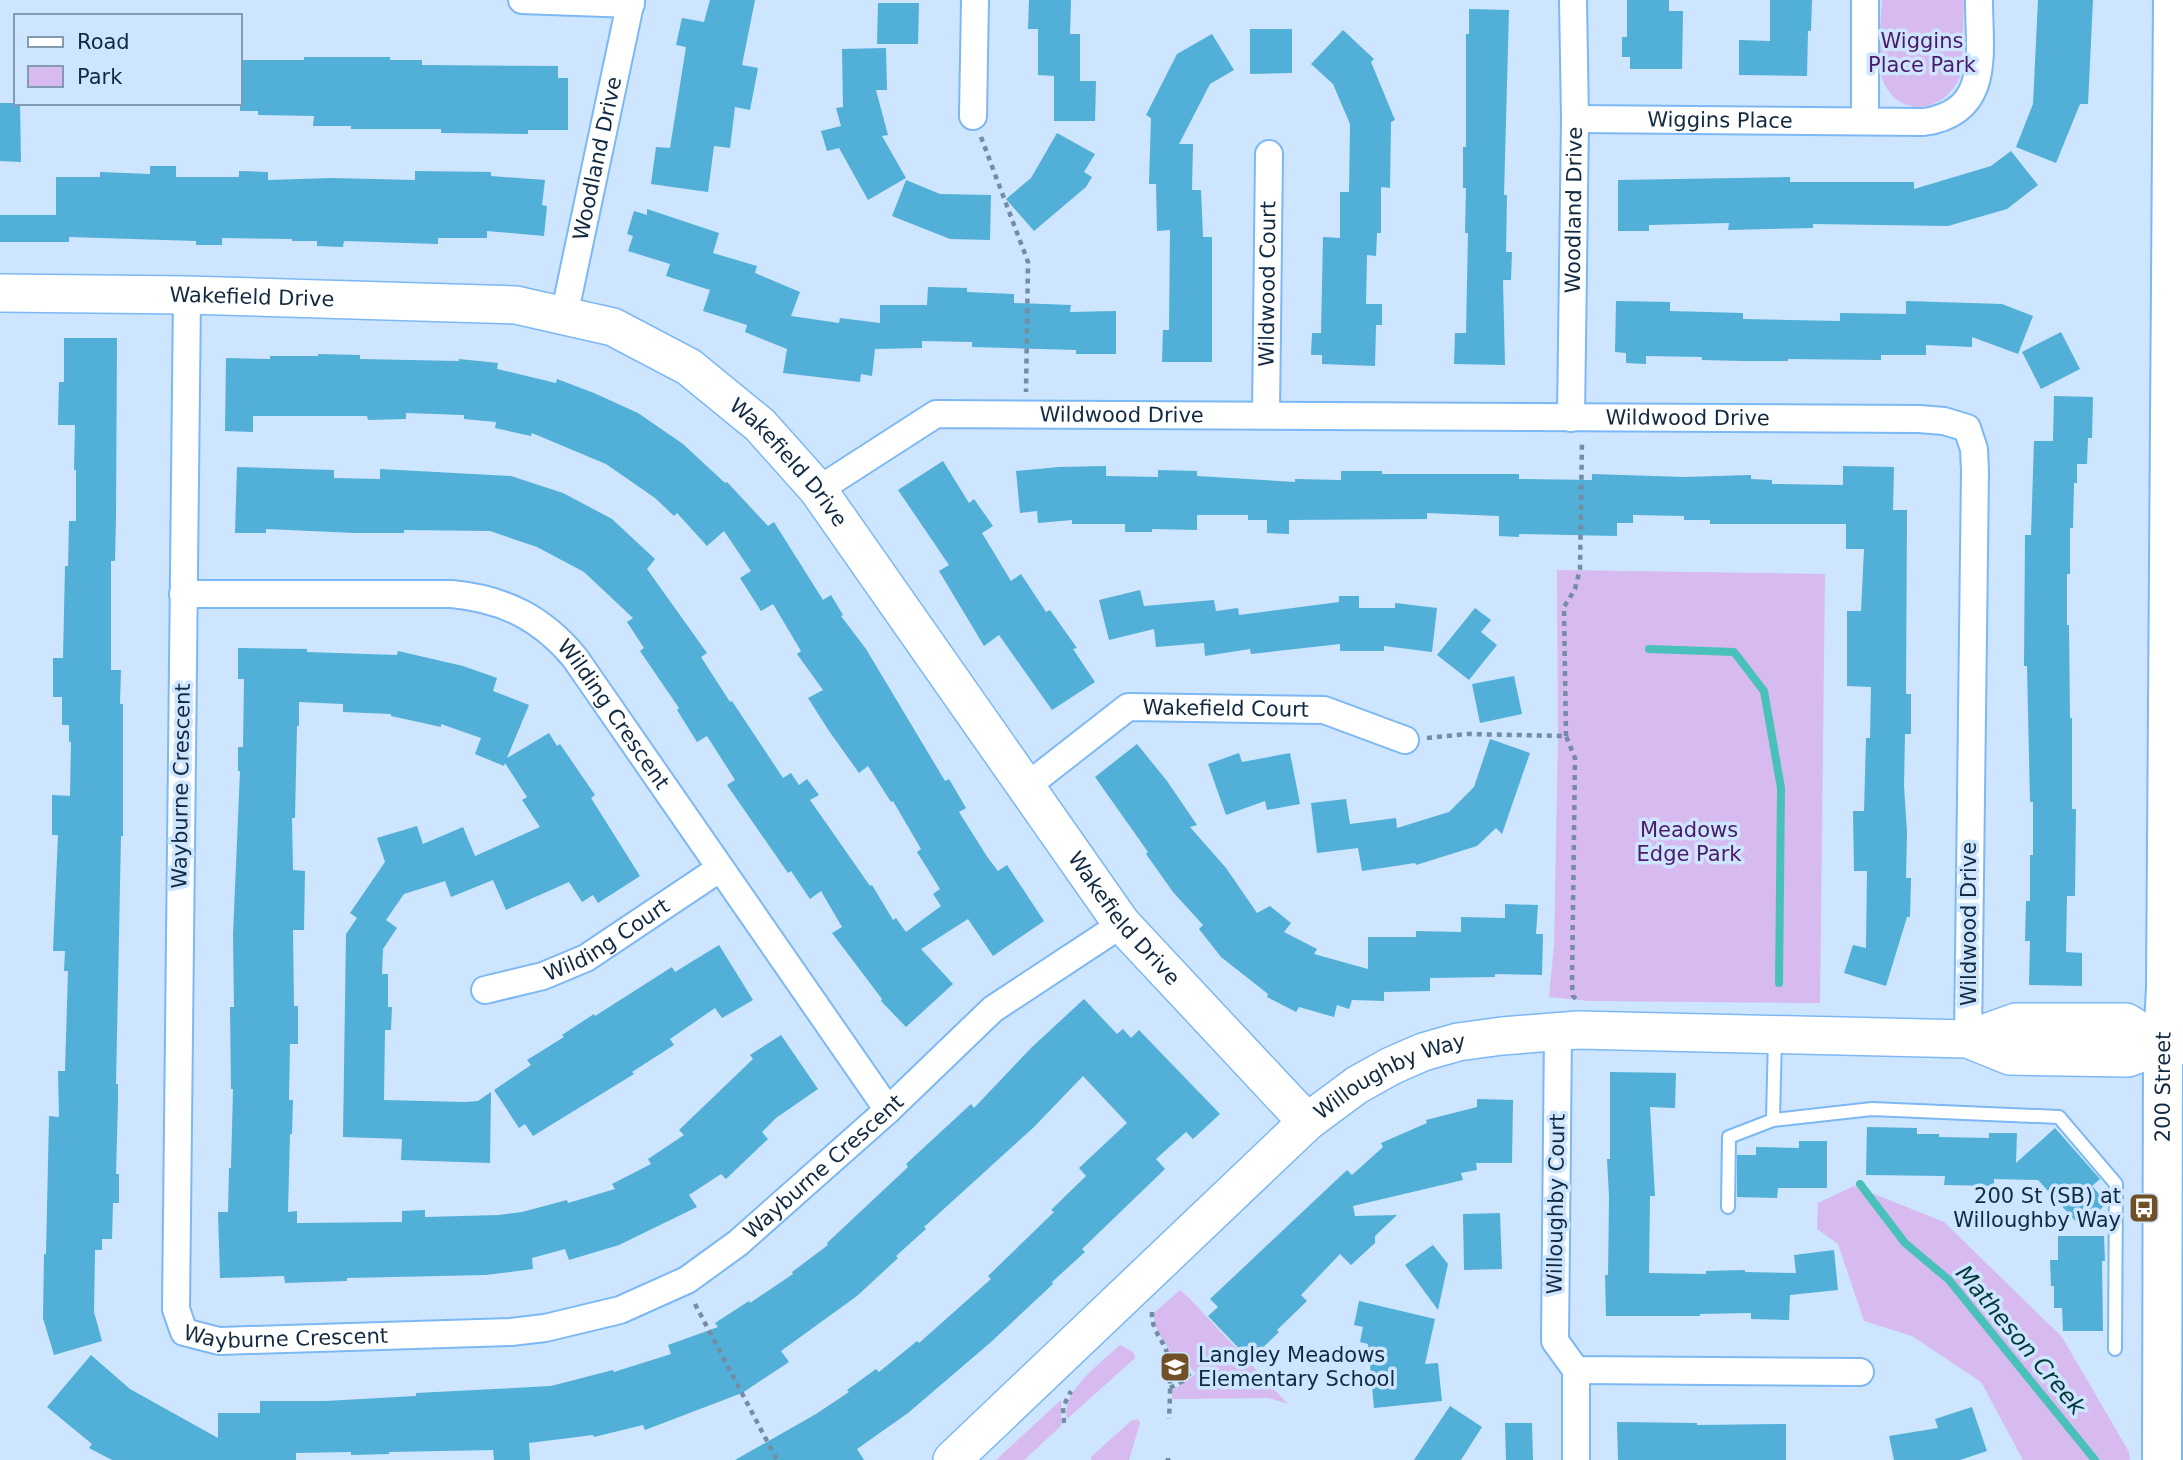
<svg xmlns="http://www.w3.org/2000/svg" width="2183" height="1460" font-family="'DejaVu Sans',sans-serif">
  <style>
    .green { fill: #d7baef }
    .lines { fill: none; stroke-linecap: round; stroke-linejoin: round }
    .stream { stroke: #49c1ba; stroke-width: 8 }
    .building { fill: #51afd8 }
    .lane-casing { stroke: #7cb8f4; stroke-width: 16 }
    .street-casing { stroke: #7cb8f4; stroke-width: 30 }
    .secondary-casing { stroke: #7cb8f4; stroke-width: 40 }
    .primary-casing { stroke: #7cb8f4; stroke-width: 42 }
    .path { stroke: #748ca4; stroke-width: 4.5; stroke-dasharray: 5 5; stroke-linecap: butt }
    .lane { stroke: #fff; stroke-width: 12 }
    .street { stroke: #fff; stroke-width: 26 }
    .secondary { stroke: #fff; stroke-width: 37 }
    .primary { stroke: #fff; stroke-width: 38 }
    .labels { text-anchor: middle; stroke-width: 7; stroke-linejoin: round; paint-order: stroke }
    .park-label { font-size: 21px; fill: #4d1a6b; stroke: #cde5fe }
    .street-label { font-size: 21px; fill: #112941; stroke: #cde5fe }
    .poi-label { font-size: 21px; fill: #112941; stroke: #cde5fe; text-anchor: end }
    .water-label { font-size: 23px; font-style: italic; fill: #003937; stroke: #cde5fe }
  </style>
  <rect width="100%" height="100%" fill="#cde5fe"/>
  <g class="green">
    <path d="M1882,0H1964L1962,71C1950,110 1902,122 1884,83C1875,62 1881,23 1882,0Z"/>
    <polygon points="1557,570 1825,574 1820,1003 1590,1001 1549,997 1554,945 1558,739"/>
    <polygon points="1854,1186 1944,1222 2062,1337 2129,1452 2130,1460 2023,1460 1981,1382 1912,1336 1864,1321 1838,1244 1817,1229 1818,1203"/>
    <path d="M1180,1290L1191,1300L1288,1404L1269,1398L1172,1399V1391L1196,1374L1188,1365L1172,1380C1172,1371 1172,1360 1169,1351C1163,1336 1154,1332 1154,1313Z"/>
    <path d="M1120,1345L1133,1352L1135,1358L1067,1419C1061,1391 1101,1363 1120,1345Z"/>
    <polygon points="1061,1400 1061,1426 1024,1460 996,1460"/>
    <polygon points="1138,1419 1140,1423 1129,1460 1091,1460 1092,1456 1131,1421"/>
  </g>
  <g class="lines">
    <g class="stream">
      <polyline points="1649,649 1734,652 1764,691 1781,788 1779,983"/>
      <polyline points="1860,1184 1905,1243 1949,1280 2095,1460"/>
    </g>
  </g>
  <g class="building">
    <polygon points="710,0 755,0 742,65 758,68 750,110 735,107 730,148 714,146 708,192 651,184 656,147 670,148 686,47 676,45 682,18 704,22"/>
    <polygon points="1029,0 1071,0 1070,34 1080,34 1080,81 1096,81 1095,121 1054,121 1054,76 1038,75 1038,29 1028,29"/>
    <polygon points="1627,0 1669,0 1669,11 1683,11 1682,69 1630,69 1630,57 1622,57 1622,37 1627,37"/>
    <polygon points="1770,0 1812,0 1811,31 1808,31 1807,76 1739,75 1739,40 1770,41"/>
    <polygon points="2038,0 2093,0 2088,104 2080,104 2056,163 2016,147 2033,104"/>
    <polygon points="878,3 919,3 918,44 877,44"/>
    <polygon points="1469,9 1509,10 1504,195 1507,195 1506,252 1512,252 1511,280 1503,280 1505,365 1454,364 1455,333 1466,333 1468,233 1465,233 1466,188 1463,188 1463,147 1466,147 1466,34 1469,34"/>
    <polygon points="1250,29 1292,29 1292,73 1250,74"/>
    <polygon points="1343,30 1374,59 1371,62 1395,120 1391,122 1390,188 1381,187 1381,233 1377,233 1376,256 1367,255 1366,304 1382,304 1382,325 1376,325 1375,366 1322,364 1322,355 1311,355 1312,333 1321,333 1323,237 1340,238 1340,192 1349,192 1350,124 1333,84 1311,64"/>
    <polygon points="1212,34 1234,70 1210,84 1179,144 1193,144 1192,190 1201,190 1203,237 1212,237 1212,362 1162,362 1163,330 1169,330 1170,230 1157,231 1156,184 1149,184 1151,118 1146,115 1177,54"/>
    <polygon points="886,48 887,90 876,90 888,135 882,136 906,178 868,200 839,148 827,151 821,131 841,126 836,108 843,107 842,49"/>
    <polygon points="304,57 390,57 390,60 422,60 422,65 558,66 558,78 568,78 568,130 528,130 528,134 441,133 441,129 351,129 351,126 313,126 314,116 258,115 258,111 240,111 240,60 304,60"/>
    <polygon points="0,103 20,103 21,162 0,161"/>
    <polygon points="1057,133 1095,154 1084,172 1092,177 1086,187 1034,231 1006,199 1031,178"/>
    <polygon points="2011,151 2038,185 2007,209 1948,226 1813,224 1813,228 1728,230 1729,223 1649,225 1649,231 1618,231 1618,180 1790,177 1790,182 1914,182 1914,189 1991,166"/>
    <polygon points="150,166 176,166 176,177 239,177 239,171 268,172 268,180 331,178 415,180 415,171 491,172 491,176 545,180 542,205 547,206 544,236 487,231 487,238 438,238 438,244 344,241 343,247 317,246 317,241 292,241 292,239 222,238 222,245 196,245 196,241 69,237 69,242 0,242 0,215 56,215 56,177 100,177 100,172 150,174"/>
    <polygon points="906,180 940,194 991,195 990,240 950,239 892,216"/>
    <polygon points="647,209 719,233 713,253 757,266 755,273 800,292 791,316 839,323 840,318 880,323 880,305 927,305 928,287 967,288 967,292 1014,294 1014,303 1071,305 1070,312 1116,311 1116,354 1076,354 1076,350 972,347 972,342 922,341 922,348 875,349 872,376 861,374 860,382 783,373 787,349 745,332 747,325 703,311 710,290 666,276 670,264 628,251 633,236 627,234 634,211 647,215"/>
    <polygon points="1616,301 1670,302 1670,311 1743,313 1743,319 1840,321 1840,313 1906,314 1906,301 2002,304 2033,316 2018,354 1972,337 1972,347 1926,345 1926,355 1881,355 1881,360 1788,359 1788,361 1743,361 1702,360 1702,357 1646,356 1646,364 1626,363 1626,353 1615,352"/>
    <polygon points="2061,332 2080,369 2041,389 2022,352"/>
    <polygon points="64,338 117,338 116,517 115,561 111,561 111,670 121,670 120,704 123,704 123,836 121,836 116,1084 118,1084 118,1102 116,1174 119,1174 119,1203 113,1203 112,1239 102,1239 102,1250 95,1250 94,1312 102,1341 54,1355 43,1318 44,1254 46,1254 49,1116 59,1117 58,1071 65,1071 68,971 64,971 65,951 53,951 58,835 52,835 52,795 70,796 71,742 69,742 69,725 62,725 62,697 53,697 53,658 63,658 65,566 68,566 69,521 76,521 76,470 74,470 75,425 58,425 59,382 64,382"/>
    <polygon points="318,354 360,355 360,359 459,361 459,359 498,363 497,369 556,383 557,379 594,393 638,413 683,444 725,483 727,482 768,526 774,522 823,600 831,595 843,615 841,616 866,649 945,781 949,779 966,808 959,812 988,858 998,871 1007,865 1044,921 993,956 968,919 921,949 953,984 906,1027 881,1001 882,999 832,933 842,927 821,891 810,899 791,871 788,873 727,785 735,780 707,736 697,742 677,710 679,708 640,651 644,648 627,622 633,618 584,572 537,547 490,531 404,530 404,533 355,533 266,529 266,533 235,533 237,467 334,470 334,478 380,479 380,469 511,476 563,493 612,519 655,559 647,569 707,653 701,657 730,702 732,701 783,778 791,773 799,785 807,779 819,795 810,800 870,886 872,885 893,920 896,918 906,932 941,906 933,894 940,889 917,852 921,849 893,801 891,802 868,766 859,773 829,731 808,698 823,690 797,654 801,651 773,604 761,611 740,578 751,571 724,531 707,546 677,513 674,516 655,498 606,464 532,433 531,436 495,428 496,422 464,419 464,415 406,413 406,419 368,420 367,416 253,416 253,432 225,431 226,358 270,359 270,356 318,356"/>
    <polygon points="2054,396 2093,397 2092,438 2088,438 2087,464 2077,464 2077,483 2074,483 2073,528 2070,528 2070,574 2067,574 2067,625 2069,625 2070,718 2072,718 2072,809 2076,809 2075,896 2067,896 2066,952 2082,953 2082,986 2029,985 2030,941 2025,941 2026,901 2030,901 2030,855 2033,855 2033,802 2030,802 2027,666 2024,666 2025,535 2031,535 2034,441 2053,441"/>
    <polygon points="943,461 969,503 974,499 993,526 982,533 1011,581 1021,574 1046,612 1050,610 1077,648 1073,649 1095,682 1052,710 999,635 984,646 939,571 949,565 898,490"/>
    <polygon points="1106,466 1106,476 1158,477 1158,470 1197,471 1197,476 1295,482 1295,479 1341,480 1341,471 1382,471 1382,474 1519,474 1519,479 1592,480 1592,474 1684,477 1751,475 1751,479 1772,480 1772,484 1843,485 1843,466 1894,467 1893,510 1907,510 1906,694 1911,694 1911,734 1905,734 1904,786 1907,832 1906,878 1911,878 1910,917 1907,917 1886,986 1844,973 1853,945 1866,948 1867,871 1854,871 1853,811 1864,811 1866,738 1870,738 1871,687 1847,686 1847,611 1861,611 1864,549 1846,549 1846,524 1710,524 1710,520 1684,520 1684,516 1633,515 1633,523 1617,523 1617,536 1519,534 1519,537 1499,536 1499,516 1427,513 1427,519 1289,520 1289,534 1267,533 1267,520 1248,520 1248,515 1197,515 1197,530 1152,529 1152,532 1125,532 1125,524 1072,524 1072,520 1038,523 1037,511 1020,513 1016,471 1059,467"/>
    <polygon points="1140,590 1144,606 1214,600 1216,611 1238,608 1239,615 1339,602 1339,596 1359,596 1359,608 1395,608 1395,603 1437,608 1432,652 1384,646 1384,651 1340,651 1340,644 1251,654 1250,649 1205,656 1204,643 1156,647 1154,629 1109,640 1099,600"/>
    <polygon points="1475,608 1491,620 1481,632 1497,645 1469,680 1437,655"/>
    <polygon points="238,648 307,649 307,652 397,655 398,651 463,666 497,678 493,691 529,705 507,758 549,733 557,746 560,744 595,795 591,798 640,876 598,903 593,895 582,902 569,882 506,910 493,880 451,897 445,881 404,894 386,920 397,928 383,949 382,974 388,974 388,1007 392,1007 391,1030 385,1030 384,1100 466,1102 478,1101 491,1092 490,1163 401,1160 402,1139 343,1137 346,934 357,918 350,913 385,862 377,838 417,826 423,844 463,827 475,856 540,827 522,800 527,797 505,763 504,766 475,754 481,738 441,724 441,727 391,716 391,714 343,712 343,704 299,702 299,726 297,726 295,818 292,818 293,870 305,871 304,930 293,930 294,1006 298,1006 298,1044 290,1044 289,1100 293,1100 292,1134 290,1134 288,1212 297,1211 297,1223 402,1222 402,1211 425,1210 425,1217 499,1215 522,1212 567,1200 568,1203 615,1189 612,1184 651,1164 648,1159 684,1135 679,1130 753,1059 750,1055 781,1035 818,1089 776,1118 762,1132 768,1139 726,1179 721,1174 689,1195 697,1207 619,1245 569,1260 565,1249 532,1258 533,1269 486,1275 347,1278 347,1281 285,1283 284,1276 220,1278 218,1212 228,1212 229,1168 231,1168 233,1089 231,1089 230,1007 234,1007 233,935 240,771 238,771 238,747 243,747 244,679 238,679"/>
    <polygon points="1514,676 1522,714 1480,723 1472,684"/>
    <polygon points="1490,739 1530,753 1502,834 1496,828 1477,846 1416,865 1415,863 1362,871 1358,848 1317,853 1311,803 1346,799 1350,824 1396,818 1397,828 1449,812 1474,787"/>
    <polygon points="1137,744 1167,781 1197,825 1190,827 1226,868 1257,913 1270,906 1291,923 1284,932 1317,949 1314,954 1368,969 1368,937 1416,937 1416,931 1461,932 1461,917 1505,918 1505,904 1538,905 1536,934 1543,934 1542,975 1495,974 1495,977 1430,978 1430,991 1384,992 1384,1001 1352,1000 1349,1009 1337,1005 1334,1017 1299,1007 1296,1012 1267,997 1268,994 1221,957 1199,929 1203,925 1173,892 1146,854 1148,852 1095,777"/>
    <polygon points="1239,753 1242,762 1290,753 1300,804 1267,810 1265,801 1226,815 1208,764"/>
    <polygon points="719,945 753,1000 722,1018 715,1008 670,1039 674,1045 632,1072 634,1074 533,1136 525,1124 519,1128 494,1090 531,1065 527,1060 564,1037 562,1035 594,1014 595,1016 672,967 675,972"/>
    <polygon points="1084,999 1117,1034 1123,1029 1131,1038 1139,1030 1220,1114 1193,1139 1186,1132 1156,1159 1165,1169 1082,1249 1085,1252 1052,1282 1053,1284 991,1342 908,1413 857,1449 864,1460 735,1460 816,1414 849,1392 847,1390 876,1369 879,1372 917,1341 919,1343 991,1279 988,1276 1054,1212 1051,1210 1086,1176 1079,1168 1127,1123 1083,1076 1034,1127 924,1227 926,1229 896,1256 898,1258 857,1296 781,1351 789,1362 742,1393 645,1430 643,1425 594,1437 593,1435 529,1443 530,1460 494,1460 493,1450 389,1452 389,1454 351,1455 351,1452 296,1453 296,1460 112,1460 89,1448 92,1444 47,1407 91,1355 130,1389 218,1438 218,1413 260,1413 260,1401 325,1401 416,1396 416,1393 551,1386 613,1370 614,1372 671,1354 668,1345 718,1327 715,1323 749,1301 750,1303 793,1274 792,1272 828,1245 827,1243 908,1167 906,1164 971,1104 974,1108 1031,1048"/>
    <polygon points="1610,1072 1676,1073 1675,1108 1650,1107 1655,1196 1650,1196 1649,1273 1706,1274 1706,1271 1745,1270 1745,1272 1796,1273 1794,1255 1834,1250 1838,1290 1790,1295 1789,1320 1751,1319 1751,1313 1700,1314 1700,1316 1606,1316 1605,1275 1608,1275 1609,1197 1607,1159 1610,1159"/>
    <polygon points="1477,1099 1513,1100 1512,1163 1476,1163 1477,1170 1461,1173 1463,1180 1353,1206 1355,1216 1397,1215 1375,1236 1375,1243 1351,1265 1340,1254 1301,1295 1307,1301 1277,1330 1279,1332 1250,1360 1208,1316 1218,1307 1210,1299 1330,1186 1347,1170 1352,1175 1383,1147 1381,1143 1427,1123 1426,1120 1477,1107"/>
    <polygon points="1867,1127 1917,1128 1917,1134 1939,1134 1939,1137 1989,1138 1989,1133 2017,1133 2016,1163 2055,1128 2100,1179 2092,1186 2107,1203 2081,1227 2038,1180 1994,1179 1994,1186 1944,1185 1945,1176 1866,1175"/>
    <polygon points="1799,1141 1827,1141 1827,1188 1778,1188 1777,1198 1737,1197 1737,1155 1756,1155 1756,1147 1799,1148"/>
    <polygon points="1500,1213 1502,1269 1464,1270 1463,1214"/>
    <polygon points="2058,1236 2104,1236 2105,1261 2102,1261 2103,1331 2063,1331 2062,1308 2054,1308 2054,1286 2051,1286 2050,1260 2058,1260"/>
    <polygon points="1433,1245 1448,1264 1438,1310 1405,1265"/>
    <polygon points="1359,1301 1435,1319 1425,1364 1438,1363 1442,1401 1374,1408 1368,1344 1360,1342 1363,1327 1354,1325"/>
    <polygon points="1450,1406 1482,1427 1461,1460 1414,1460"/>
    <polygon points="1972,1407 1987,1451 1960,1460 1894,1460 1889,1436 1938,1428 1935,1419"/>
    <polygon points="1617,1422 1697,1423 1697,1425 1786,1424 1786,1460 1618,1460"/>
    <polygon points="1505,1423 1532,1423 1533,1460 1506,1460"/>
  </g>
  <g class="lines">
    <g class="lane-casing">
      <g id="lane">
        <polyline points="1773,1120 1775,1036"/>
        <polyline points="1728,1207 1729,1137 1773,1120 1872,1109 2059,1117 2116,1184 2115,1349"/>
      </g>
    </g>
    <g class="street-casing">
      <g id="street">
        <polyline points="522,0 631,4"/>
        <polyline points="1865,0 1865,121"/>
        <polyline points="973,116 975,0"/>
        <path id="s1" d="M1575,119L1924,122C1992,112 1979,53 1979,0"/>
        <path id="s2" d="M187,295L176,1309L184,1332L219,1341L511,1332L545,1328L620,1310L687,1280L738,1243L888,1110L993,1009L1122,924"/>
        <path id="s3" d="M564,316L631,0"/>
        <path id="s4" d="M1266,415L1269,154"/>
        <path id="s5" d="M1571,418L1575,119L1573,0"/>
        <path id="s6" d="M818,490L936,414L1919,419L1944,421L1967,428L1974,449L1975,471L1968,1039"/>
        <path id="s7" d="M183,594H452C504,599 542,618 575,658L888,1110"/>
        <path id="s8" d="M1027,786L1128,707L1324,710L1405,740"/>
        <path id="s9" d="M485,990L543,976L586,958L719,869"/>
        <polyline points="1558,1031 1555,1341 1576,1370 1860,1372"/>
        <polyline points="1576,1460 1576,1370"/>
      </g>
    </g>
    <g class="secondary-casing">
      <g id="secondary">
        <path id="s10" d="M0,293L187,295L516,305L613,327L689,367L760,425L818,490L1122,924L1307,1122"/>
        <polyline points="1968,1039 2010,1056 2128,1058 2163,1045 2178,1046"/>
        <path id="s11" d="M952,1460L1307,1122L1357,1085L1391,1066L1423,1052L1458,1042L1502,1036L1578,1030L1968,1039L2016,1022H2126L2163,1045"/>
      </g>
    </g>
    <g class="primary-casing">
      <g id="primary">
        <path id="s12" d="M2162,1460L2163,1045L2166,988L2173,0"/>
      </g>
    </g>
    <g class="path">
      <polyline points="981,137 1028,262 1026,392"/>
      <polyline points="1566,736 1564,607 1575,589 1580,569 1582,440"/>
      <polyline points="1427,738 1467,734 1566,736 1575,758 1572,984 1573,996 1578,1001"/>
      <polyline points="695,1304 777,1460"/>
      <path d="M1152,1312C1151,1333 1165,1339 1168,1358C1171,1378 1170,1399 1169,1419"/>
      <polyline points="1170,1388 1183,1381 1193,1370"/>
      <polyline points="1064,1423 1063,1407 1071,1391"/>
      <polyline points="1168,1460 1168,1458"/>
    </g>
    <use href="#lane" class="lane"/>
    <use href="#street" class="street"/>
    <use href="#secondary" class="secondary"/>
    <use href="#primary" class="primary"/>
  </g>
  <defs>
    <g id="bus-square" transform="scale(1.575)"><rect x="-9" y="-9" width="18" height="18" rx="4" fill="#715027" stroke="#cde5fe"/><path d="M-5-6H5V4H4V6H2V4H-2V6H-4V4H-5ZM-3.5-4V0h7V-4ZM-3.5 1.2v1.5H-2V1.2ZM2 1.2v1.5H3.5V1.2Z" fill="#fff"/></g>
    <g id="school-square" transform="scale(1.575)"><rect x="-9" y="-9" width="18" height="18" rx="4" fill="#715027" stroke="#cde5fe"/><path d="M0-5L7-2L0 1L-7-2ZM-4 1L0 2.5L4 1V4Q0 6-4 4Z" fill="#fff"/></g>
  </defs>
  <g fill-rule="evenodd">
    <use href="#bus-square" x="2144" y="1208"/>
    <use href="#school-square" x="1175" y="1367"/>
  </g>
  <g class="labels">
    <g class="park-label">
      <text x="1922" y="48">Wiggins<tspan x="1922" dy="24">Place Park</tspan></text>
      <text x="1689" y="837">Meadows<tspan x="1689" dy="24">Edge Park</tspan></text>
    </g>
    <g class="street-label">
      <text dy="7" stroke="none"><textPath href="#s1" startOffset="145">Wiggins Place</textPath></text>
      <text dy="7" stroke="none"><textPath href="#s3" startOffset="161">Woodland Drive</textPath></text>
      <text dy="7" stroke="none"><textPath href="#s5" startOffset="208">Woodland Drive</textPath></text>
      <text dy="7" stroke="none"><textPath href="#s4" startOffset="131">Wildwood Court</textPath></text>
      <text dy="7" stroke="none"><textPath href="#s10" startOffset="252">Wakefield Drive</textPath></text>
      <text dy="7" stroke="none"><textPath href="#s6" startOffset="326">Wildwood Drive</textPath></text>
      <text dy="7" stroke="none"><textPath href="#s6" startOffset="892">Wildwood Drive</textPath></text>
      <text dy="7" stroke="none"><textPath href="#s10" startOffset="840">Wakefield Drive</textPath></text>
      <text dy="7" stroke="none"><textPath href="#s8" startOffset="226">Wakefield Court</textPath></text>
      <text dy="7" stroke="none"><textPath href="#s7" startOffset="480">Wilding Crescent</textPath></text>
      <text transform="translate(181 786) rotate(-89)" y="7">Wayburne Crescent</text>
      <text dy="7" stroke="none"><textPath href="#s10" startOffset="1407">Wakefield Drive</textPath></text>
      <text transform="translate(1969 924) rotate(-90)" y="7">Wildwood Drive</text>
      <text dy="7" stroke="none"><textPath href="#s9" startOffset="133">Wilding Court</textPath></text>
      <text dy="7" stroke="none"><textPath href="#s11" startOffset="586">Willoughby Way</textPath></text>
      <text dy="7" stroke="none"><textPath href="#s12" startOffset="373">200 Street</textPath></text>
      <text dy="7" stroke="none"><textPath href="#s2" startOffset="1729">Wayburne Crescent</textPath></text>
      <text transform="translate(1556 1204) rotate(-89)" y="7">Willoughby Court</text>
      <text dy="7" stroke="none"><textPath href="#s2" startOffset="1141">Wayburne Crescent</textPath></text>
    </g>
    <g class="poi-label">
      <text x="2121" y="1203">200 St (SB) at<tspan x="2121" dy="24">Willoughby Way</tspan></text>
      <text x="1198" y="1362" text-anchor="start">Langley Meadows<tspan x="1198" dy="24">Elementary School</tspan></text>
    </g>
    <g class="water-label">
      <text transform="translate(2021 1340) rotate(50)" y="8">Matheson Creek</text>
    </g>
  </g>
  <rect x="14" y="14" width="228" height="91" fill="#cde5fe" stroke="#829ab2" stroke-width="2"/>
  <rect x="28" y="37" width="35" height="10" fill="#ffffff" stroke="#829ab2" stroke-width="2"/>
  <text x="77" y="49" font-size="21" fill="#112941">Road</text>
  <rect x="28" y="66" width="35" height="21" fill="#d7baef" stroke="#829ab2" stroke-width="2"/>
  <text x="77" y="84" font-size="21" fill="#112941">Park</text>
</svg>
